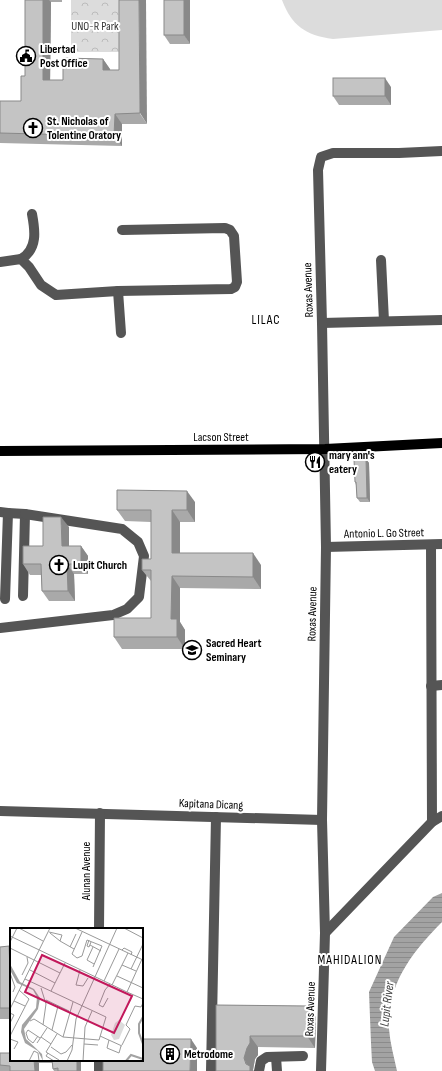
<svg xmlns="http://www.w3.org/2000/svg" width="442" height="1071" font-family="'Sofia Sans Condensed',sans-serif">
  <style>
    .park { fill: url(#park-crowns) }
    .pitch { fill: #dcdcdc }
    .water { fill: url(#water-rules) }
    .lines { fill: none; stroke-linecap: round; stroke-linejoin: round }
    .minor { stroke: #555; stroke-width: 10 }
    .major { stroke: #000; stroke-width: 10 }
    .wall { fill: #a9a9a9 }
    .shaded-wall { fill: #898989 }
    .building { fill: #c4c4c4; stroke: #898989 }
    .labels { text-anchor: middle; stroke-width: 4; stroke-linejoin: round; paint-order: stroke }
    .park-label { font-size: 12px; fill: #333; stroke: #fff }
    .poi-label { font-size: 12px; font-weight: bold; fill: #000; stroke: #fff; text-anchor: start }
    .street-label { font-size: 12px; fill: #000; stroke: #fff }
    .neighbourhood-label { font-size: 13px; letter-spacing: 1px; fill: #000; stroke: #fff }
    .water-label { font-size: 13px; font-style: italic; fill: #444; stroke: #fff }
    .inset-river { fill: none; stroke: #a3a3a3; stroke-width: 2 }
    .inset-road { fill: none; stroke: #999; stroke-width: 1 }
    .view { fill: #c2185b; fill-opacity: 0.15; stroke: #c2185b; stroke-width: 2 }
    .inset-edge { fill: none; stroke: #000; stroke-width: 2 }
  </style>
  <defs>
    <pattern id="park-crowns" width="20" height="18" patternUnits="userSpaceOnUse"><rect width="20" height="18" fill="#dcdcdc"/><path d="M2 6a3 3 0 1 1 6 0M12 15a3 3 0 1 1 6 0" fill="none" stroke="#bbb"/></pattern>
    <pattern id="water-rules" width="6" height="5" patternUnits="userSpaceOnUse"><rect width="6" height="5" fill="#a3a3a3"/><path d="M0 2.5h6" fill="none" stroke="#8b8b8b"/></pattern>
  </defs>
  <rect width="100%" height="100%" fill="#fff"/>
  <polygon class="park" points="71,0 120,0 119,52 71,52"/>
  <path class="pitch" d="M282,0H442V30L333,39C305,35 292,26 282,0Z"/>
  <path class="water" d="M442,893V922C413,951 386,985 389,1029C390,1043 394,1057 397,1071H375L372,1062L371,1043L369,992L394,937L433,897Z"/>
  <g class="lines">
    <g class="minor">
      <path d="M21,259C38,249 35,230 32,214"/>
      <polyline points="381,260 384,321"/>
      <polyline points="0,262 21,259 29,267 41,285 56,295 118,291 231,289 235,287 237,282 234,236 230,230 225,228 122,230"/>
      <polyline points="118,291 121,333"/>
      <polyline points="322,323 442,320"/>
      <polyline points="0,512 8,513 5,599"/>
      <polyline points="8,513 25,514 23,596"/>
      <polyline points="431,545 432,822"/>
      <polyline points="326,547 442,544"/>
      <polyline points="0,628 113,615 127,609 139,597 144,556 138,542 122,529 25,514"/>
      <polyline points="431,686 442,685"/>
      <polyline points="0,811 322,820"/>
      <polyline points="99,929 100,813"/>
      <polyline points="325,933 432,822 442,816"/>
      <polyline points="276,1057 277,1071"/>
      <polyline points="99,1071 99,1060"/>
      <polyline points="211,1071 216,817"/>
      <polyline points="259,1071 261,1061 267,1057 303,1056"/>
      <polyline points="321,1071 325,933 322,820 326,547 322,323 318,170 321,157 333,153 399,153 442,151"/>
    </g>
    <polyline class="major" points="0,451 325,449 442,443"/>
  </g>
  <g class="wall">
    <polygon points="25,0 62,0 62,2 51,2 50,80 63,80 103,59 147,124 122,124 122,146 0,143 0,101 21,101 25,76"/>
    <polygon points="164,0 190,44 170,44 164,35"/>
    <polygon points="391,87 391,105 339,105 333,96"/>
    <polygon points="366,459 369,463 370,502 360,502 357,498 356,485 355,482"/>
    <polygon points="195,502 195,522 180,522 180,553 261,565 261,589 180,588 180,622 185,630 185,649 122,649 114,637 151,618 151,581 142,570 151,559 151,522 125,521 117,510"/>
    <polygon points="69,527 69,546 81,546 88,556 88,574 74,574 75,601 49,601 42,591 41,575 30,575 23,564 43,546"/>
    <polygon points="9,946 11,949 11,1019 0,1019 0,947"/>
    <polygon points="216,1005 308,1006 316,1017 315,1048 258,1047 258,1055 255,1059 253,1070 216,1071"/>
    <polygon points="0,1053 11,1060 81,1060 81,1071 54,1071 53,1069 52,1063 39,1063 39,1071 0,1071"/>
  </g>
  <g class="shaded-wall">
    <polygon points="43,0 49,0 51,2 50,90 43,80"/>
    <polygon points="139,0 146,0 147,124 140,113"/>
    <polygon points="184,0 190,0 190,44 184,35"/>
    <polygon points="103,59 110,69 110,80 103,70"/>
    <polygon points="385,78 391,87 391,105 385,96"/>
    <polygon points="115,114 122,124 122,146 114,136"/>
    <polygon points="366,459 369,463 370,502 367,498"/>
    <polygon points="187,491 195,502 195,522 187,510"/>
    <polygon points="172,510 180,522 180,565 172,553"/>
    <polygon points="61,517 69,527 69,556 62,546"/>
    <polygon points="81,546 88,556 88,574 81,564"/>
    <polygon points="253,553 261,565 261,589 253,577"/>
    <polygon points="67,564 74,574 75,601 68,591"/>
    <polygon points="172,576 180,588 180,622 185,630 185,649 177,637 171,619"/>
    <polygon points="9,946 11,949 11,971 10,970"/>
    <polygon points="308,1006 316,1017 315,1048 307,1036"/>
    <polygon points="250,1036 258,1047 258,1055 255,1059 253,1070 254,1071 250,1071 244,1058"/>
    <polygon points="191,1039 197,1048 197,1071 190,1071"/>
    <polygon points="34,1060 37,1060 39,1063 39,1071 35,1071"/>
    <rect x="77" y="1060" width="4" height="11"/>
  </g>
  <g class="building">
    <polygon points="25,0 43,0 43,80 63,80 63,58 103,59 103,70 119,70 119,0 139,0 140,113 115,114 114,136 0,133 0,101 21,101 21,76 25,76"/>
    <rect x="164" y="0" width="20" height="35"/>
    <rect x="333" y="78" width="52" height="18"/>
    <polygon points="354,459 366,459 367,498 357,498 356,482 355,482"/>
    <polygon points="117,490 187,491 187,510 172,510 172,553 253,553 253,577 172,576 171,619 177,619 177,637 114,637 114,618 151,618 151,570 142,570 142,559 151,559 151,510 117,510"/>
    <polygon points="43,517 61,517 62,546 81,546 81,564 67,564 68,591 42,591 41,564 23,564 23,546 43,546"/>
    <polygon points="9,946 10,970 11,970 11,1008 0,1008 0,947"/>
    <polygon points="216,1005 308,1006 307,1036 250,1036 250,1043 247,1048 244,1058 246,1064 250,1066 250,1071 216,1071"/>
    <polygon points="142,1039 191,1039 190,1071 103,1071 103,1060 142,1060"/>
    <polygon points="0,1053 11,1053 11,1060 34,1060 35,1071 10,1071 10,1066 0,1065"/>
    <polygon points="52,1060 77,1060 77,1071 58,1071 58,1068 53,1069"/>
  </g>
  <defs>
    <g id="civic-ring" transform="scale(1)"><circle r="9.5" fill="#fff" stroke="#000" stroke-width="1.5"/><path d="M-.6-6.5H3V-4.5H.6V-3L4-1V1h2V6H-6V1h2V-1L-.6-3ZM-1.2 2.5V6h2.4V2.5Z" fill="#000"/></g>
    <g id="church-ring" transform="scale(1)"><circle r="9.5" fill="#fff" stroke="#000" stroke-width="1.5"/><path d="M-1.2-6h2.4v3.5h3.3v2.4h-3.3V6h-2.4V-.1h-3.3v-2.4h3.3Z" fill="#000"/></g>
    <g id="restaurant-ring" transform="scale(1)"><circle r="9.5" fill="#fff" stroke="#000" stroke-width="1.5"/><path d="M-5-6h1v4h1v-4h1v4h1v-4h1v5L-1.5 .5V6h-2V.5L-5-1ZM5-6V6H3V1.5H1.5Q1.5-4 5-6Z" fill="#000"/></g>
    <g id="university-ring" transform="scale(1)"><circle r="9.5" fill="#fff" stroke="#000" stroke-width="1.5"/><path d="M0-5L7-2L0 1L-7-2ZM-4 1L0 2.5L4 1V4Q0 6-4 4Z" fill="#000"/></g>
    <g id="building-ring" transform="scale(1)"><circle r="9.5" fill="#fff" stroke="#000" stroke-width="1.5"/><path d="M-4-6H4V6H1V3H-1V6H-4ZM-2.5-4.3h1.7v1.8h-1.7ZM.8-4.3h1.7v1.8H.8ZM-2.5-1h1.7V.8h-1.7ZM.8-1h1.7V.8H.8Z" fill="#000"/></g>
  </defs>
  <g fill-rule="evenodd">
    <use href="#civic-ring" x="26" y="56"/>
    <use href="#church-ring" x="33" y="128"/>
    <use href="#restaurant-ring" x="315" y="462"/>
    <use href="#church-ring" x="59" y="565"/>
    <use href="#university-ring" x="192" y="650"/>
    <use href="#building-ring" x="170" y="1054"/>
  </g>
  <g class="labels">
    <g class="park-label">
      <text x="95" y="30">UNO-R Park</text>
    </g>
    <g class="poi-label">
      <text x="40" y="53">Libertad<tspan x="40" dy="14">Post Office</tspan></text>
      <text x="47" y="125">St. Nicholas of<tspan x="47" dy="14">Tolentine Oratory</tspan></text>
      <text x="329" y="459">mary ann's<tspan x="329" dy="14">eatery</tspan></text>
      <text x="73" y="569">Lupit Church</text>
      <text x="206" y="647">Sacred Heart<tspan x="206" dy="14">Seminary</tspan></text>
      <text x="184" y="1058">Metrodome</text>
    </g>
    <g class="street-label">
      <text transform="translate(308 290) rotate(-92)" y="4">Roxas Avenue</text>
      <text x="221" y="441">Lacson Street</text>
      <text transform="translate(384 533) rotate(-1)" y="4">Antonio L. Go Street</text>
      <text transform="translate(312 614) rotate(-89)" y="4">Roxas Avenue</text>
      <text transform="translate(211 804) rotate(2)" y="4">Kapitana Dicang</text>
      <text transform="translate(86 871) rotate(-90)" y="4">Alunan Avenue</text>
      <text transform="translate(310 1009) rotate(-88)" y="4">Roxas Avenue</text>
    </g>
    <g class="neighbourhood-label">
      <text x="266" y="324">LILAC</text>
      <text x="350" y="964">MAHIDALION</text>
    </g>
    <g class="water-label">
      <text transform="translate(386 1004) rotate(-83)" y="5">Lupit River</text>
    </g>
  </g>
  <g transform="translate(10 928)">
    <rect width="133" height="133" fill="#fff"/>
    <path d="M109,92L115,97L109,111L104,112L101,107L105,95Z" fill="#dcdcdc"/>
    <path d="M0,36L10,54L24,61L30,70L28,81L14,101L16,111L32,126L33,133L28,123L15,115L11,104L12,97L26,80L27,69L23,62L7,55L0,42Z" fill="#a3a3a3"/>
    <path class="inset-river" d="M133,89L129,96V105L133,116M116,133L121,127L133,131"/>
    <path class="inset-road" d="M9,0L33,13M65,0L133,32M114,0L133,10M39,4L52,7L50,13L40,5M0,8L117,64M79,12L77,18L79,19L81,14M50,13L64,21M0,14L7,0M80,17L91,23M60,19L66,6M83,19L77,32L84,36M0,20L50,45M112,22L114,20L122,24L121,27M62,26L67,30L72,28L77,12L92,18L83,39M62,26L72,4M132,31L117,64L133,71M112,37L126,43M121,41L133,16M20,42L45,55M70,42L66,57L73,58L78,50M0,45L5,59L3,64M12,47L18,35L17,29M107,48L133,60M15,51L96,89L89,112L53,109L24,91L20,93M94,53L109,21M102,57L118,25M31,60L36,76L33,97M41,63L55,35M98,70L93,79L89,77L95,62L100,56M36,72L59,83M4,73L15,78M0,81L40,0M0,85L4,87L0,95M42,102L48,78M47,106L36,124L49,132M0,108L19,71L9,62M28,108L23,115L18,111L16,105L18,102L30,110M90,108L112,118M31,109L41,116M53,109L63,74M0,111L8,114L4,121M99,112L97,120L109,125L111,118M27,115L37,100M74,116L88,117M112,117L120,101L116,97L125,78L131,79L133,75M41,119L51,126L56,124L62,117M38,125L36,128L44,133M19,133L24,123L28,125L29,133M57,133L62,122L66,91L107,0M73,133L75,99L82,83"/>
    <path class="view" d="M32,27L122,68L104,105L15,64Z"/>
    <rect width="133" height="133" class="inset-edge"/>
  </g>
</svg>
